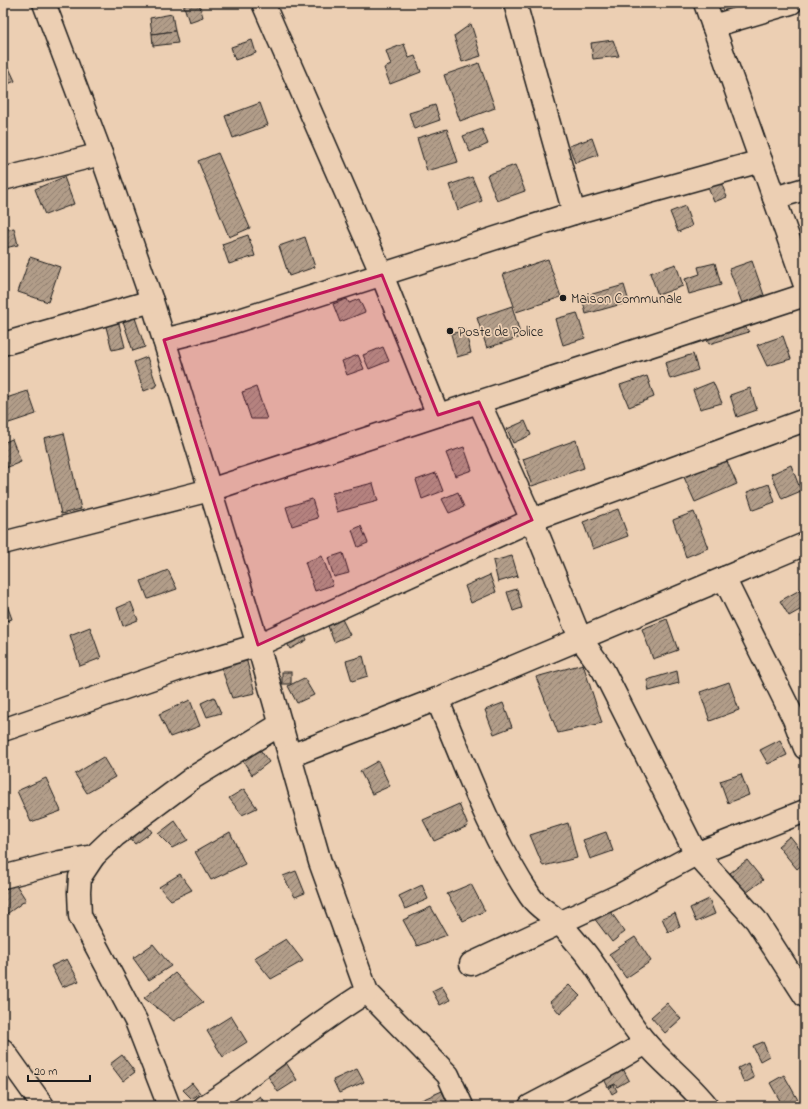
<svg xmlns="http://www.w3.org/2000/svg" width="808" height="1109" font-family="'Indie Flower',sans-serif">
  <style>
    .building { fill: url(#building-hatch); stroke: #1c1c1c }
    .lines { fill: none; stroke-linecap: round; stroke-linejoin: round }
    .minor-casing { stroke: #1c1c1c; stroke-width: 25 }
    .minor { stroke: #eccfb3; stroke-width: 22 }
    .marked { fill: #c2185b; fill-opacity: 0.2; stroke: #c2185b; stroke-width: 3; stroke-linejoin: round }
    .poi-dot { fill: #1c1c1c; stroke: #eccfb3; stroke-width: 1.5 }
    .labels { text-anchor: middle; stroke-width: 3.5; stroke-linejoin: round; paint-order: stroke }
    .poi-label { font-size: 14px; fill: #1c1c1c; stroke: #eccfb3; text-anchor: start }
  </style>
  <defs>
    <pattern id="building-hatch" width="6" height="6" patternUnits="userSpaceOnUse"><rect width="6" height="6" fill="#b29d89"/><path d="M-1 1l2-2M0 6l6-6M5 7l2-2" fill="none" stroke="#907f6f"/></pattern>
  </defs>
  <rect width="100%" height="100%" fill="#eccfb3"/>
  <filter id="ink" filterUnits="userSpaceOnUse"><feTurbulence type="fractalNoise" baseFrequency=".025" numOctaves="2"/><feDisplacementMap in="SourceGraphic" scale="8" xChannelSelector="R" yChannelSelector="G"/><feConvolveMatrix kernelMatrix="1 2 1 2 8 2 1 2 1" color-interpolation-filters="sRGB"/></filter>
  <g filter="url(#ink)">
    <g class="building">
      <polygon points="183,3 199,3 203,17 189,22"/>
      <polygon points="172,14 175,31 152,34 150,18"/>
      <polygon points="471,24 481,56 462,62 454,36"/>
      <polygon points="175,31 178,43 153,46 152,34"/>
      <polygon points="252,40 256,53 235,60 231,47"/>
      <polygon points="613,40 619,56 593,59 591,43"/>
      <polygon points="404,44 409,58 415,56 421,72 390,84 384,68 391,65 386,51"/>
      <polygon points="479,63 495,108 460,121 444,75"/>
      <polygon points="9,68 15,81 3,86 3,71"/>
      <polygon points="260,103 268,125 233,138 225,116"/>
      <polygon points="435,105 440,120 414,129 409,113"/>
      <polygon points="447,129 458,162 427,171 417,138"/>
      <polygon points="482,129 488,144 470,152 463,136"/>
      <polygon points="592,138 598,155 575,163 569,146"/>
      <polygon points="218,153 250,228 229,237 198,161"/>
      <polygon points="515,165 525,191 497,201 487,175"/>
      <polygon points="64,177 74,204 45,215 35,189"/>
      <polygon points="472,177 482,201 458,210 449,185"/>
      <polygon points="719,178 727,197 714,202 706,183"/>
      <polygon points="685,206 692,226 678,232 670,212"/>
      <polygon points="14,228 18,245 5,248 3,230"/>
      <polygon points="248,235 255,256 229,264 222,244"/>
      <polygon points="305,237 315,267 289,276 279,246"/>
      <polygon points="30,257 60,267 48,302 18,292"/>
      <polygon points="548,259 561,297 516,312 503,274"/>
      <polygon points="752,261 764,295 742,303 729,269"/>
      <polygon points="715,263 721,285 689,294 685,279 700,274 698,267"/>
      <polygon points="676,264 683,286 658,295 650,273"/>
      <polygon points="624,285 629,302 586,314 582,297"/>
      <polygon points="347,299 349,303 359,299 365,312 340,322 333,304"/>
      <polygon points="512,306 521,337 487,348 477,318"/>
      <polygon points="132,309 145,347 133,351 120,312"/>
      <polygon points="577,313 585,338 563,345 555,319"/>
      <polygon points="117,316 125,347 112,350 104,319"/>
      <polygon points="742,322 749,332 709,344 704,335"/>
      <polygon points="465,330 471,353 457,357 451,334"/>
      <polygon points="783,336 791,359 767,366 757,345"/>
      <polygon points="383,347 389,361 369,369 363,355"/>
      <polygon points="693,354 698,370 670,379 665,363"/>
      <polygon points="358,355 364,369 347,375 342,361"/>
      <polygon points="147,357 157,386 144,391 134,362"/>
      <polygon points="647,376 654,397 629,407 620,385"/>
      <polygon points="713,382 722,403 700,409 693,390"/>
      <polygon points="256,387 267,419 251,419 242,392"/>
      <polygon points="750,388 757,410 737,417 730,395"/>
      <polygon points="28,391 36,414 3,425 3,399"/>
      <polygon points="525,421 531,435 513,443 507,429"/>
      <polygon points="64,433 81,509 61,514 44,438"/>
      <polygon points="12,439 21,462 3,469 3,443"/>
      <polygon points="576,440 584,468 532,486 523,459"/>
      <polygon points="464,447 472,470 455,476 446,453"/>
      <polygon points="725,457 737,484 695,502 683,475"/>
      <polygon points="791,465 801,491 782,499 771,474"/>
      <polygon points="436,473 443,491 422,499 416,480"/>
      <polygon points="373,483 378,501 337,512 332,493"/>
      <polygon points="769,484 775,502 753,510 747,492"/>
      <polygon points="458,492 464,507 449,513 442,499"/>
      <polygon points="312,499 318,518 292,526 286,507"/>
      <polygon points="618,509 628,536 593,549 583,522"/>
      <polygon points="694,512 708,548 686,557 673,520"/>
      <polygon points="361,526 368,543 358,547 352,530"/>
      <polygon points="343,553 349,573 334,577 328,558"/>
      <polygon points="322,556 333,585 315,591 305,562"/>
      <polygon points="512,556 518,576 498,582 493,561"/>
      <polygon points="168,570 177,589 148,599 141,581"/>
      <polygon points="490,575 496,592 471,603 465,586"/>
      <polygon points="805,587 805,607 789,616 780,601"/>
      <polygon points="517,589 522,608 513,611 507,592"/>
      <polygon points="4,597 12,619 3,622 3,597"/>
      <polygon points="131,602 138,620 123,626 117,608"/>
      <polygon points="342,619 350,635 334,642 328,626"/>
      <polygon points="667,619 678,650 653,659 642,629"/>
      <polygon points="90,627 101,658 80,666 70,635"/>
      <polygon points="302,628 307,640 290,649 284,637"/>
      <polygon points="805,632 805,642 800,634"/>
      <polygon points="363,656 368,676 352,681 346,661"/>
      <polygon points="246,658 255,693 232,698 221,667"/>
      <polygon points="583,664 602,723 558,733 536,677"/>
      <polygon points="677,671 679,683 649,691 647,680"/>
      <rect x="282" y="672" width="9" height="12"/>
      <polygon points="304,678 314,695 297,703 288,686"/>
      <polygon points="729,682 739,710 710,721 700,692"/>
      <polygon points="214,697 221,713 207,717 201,703"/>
      <polygon points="190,700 200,726 170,737 159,714"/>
      <polygon points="503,703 512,727 494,734 485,710"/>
      <polygon points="780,740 787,755 768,764 760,750"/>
      <polygon points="258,747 269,762 252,775 240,756"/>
      <polygon points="103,757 115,777 87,793 75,774"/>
      <polygon points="378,761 390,786 372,794 360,771"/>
      <polygon points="741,774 749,795 728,803 720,781"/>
      <polygon points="46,778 61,811 31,822 17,791"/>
      <polygon points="244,789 257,808 242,815 229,798"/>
      <polygon points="459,804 468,826 434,841 423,820"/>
      <polygon points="141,818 152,832 135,844 124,832"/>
      <polygon points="175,821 188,840 172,848 158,834"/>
      <polygon points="568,823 577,858 543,866 530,835"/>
      <polygon points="230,832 245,864 211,880 195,852"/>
      <polygon points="606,832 613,851 590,859 583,840"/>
      <polygon points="790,836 805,855 805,862 797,869 778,846"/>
      <polygon points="747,860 763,880 746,893 730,873"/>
      <polygon points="296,871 305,893 295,897 283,876"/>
      <polygon points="180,874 192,890 171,900 159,887"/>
      <polygon points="11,877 26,900 4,916 3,883"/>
      <polygon points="471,884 485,911 463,921 447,894"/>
      <polygon points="422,885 428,899 405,909 399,896"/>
      <polygon points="709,899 715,914 696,922 690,908"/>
      <polygon points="431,907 447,935 417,946 403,920"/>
      <polygon points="608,908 625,932 612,942 594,918"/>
      <polygon points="675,913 680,927 668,932 662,918"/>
      <polygon points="635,937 651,961 626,978 609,954"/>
      <polygon points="286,939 303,961 271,979 254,958"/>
      <polygon points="153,944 171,966 149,980 133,958"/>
      <polygon points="67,959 79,981 62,987 51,966"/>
      <polygon points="175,973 203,1002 174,1021 144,998"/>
      <polygon points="569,985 580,996 560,1014 550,1002"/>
      <polygon points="442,986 450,1000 440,1005 432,991"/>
      <polygon points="667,1003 681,1019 665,1033 651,1017"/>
      <polygon points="231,1016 247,1042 223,1057 207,1031"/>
      <polygon points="763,1042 769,1056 760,1061 753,1046"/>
      <polygon points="122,1055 135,1072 123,1081 110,1064"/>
      <polygon points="285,1061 297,1080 278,1092 266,1073"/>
      <polygon points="748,1063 754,1078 744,1083 738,1068"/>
      <polygon points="621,1065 629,1080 617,1087 615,1084 608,1087 602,1075"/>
      <polygon points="357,1069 364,1082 339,1093 333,1080"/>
      <polygon points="784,1075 798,1100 787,1106 783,1106 770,1083"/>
      <polygon points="192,1083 200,1093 192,1099 183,1090"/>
      <polygon points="614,1085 617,1091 612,1094 609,1088"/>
      <polygon points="442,1091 449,1106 408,1106"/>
      <polygon points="260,1096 267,1106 247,1106"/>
    </g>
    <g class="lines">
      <g class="minor-casing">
        <g id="minor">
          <polyline points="44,3 101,154 152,301 258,645 320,862 367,992 448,1075 462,1106"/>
          <polyline points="263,3 382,275 438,415"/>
          <polyline points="515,3 574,213"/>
          <polyline points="705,3 805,285"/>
          <polyline points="713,26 791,3"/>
          <polyline points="3,179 101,154"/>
          <polyline points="774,198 805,189"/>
          <polyline points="164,340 224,325 574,213 761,161"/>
          <polyline points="3,344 152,301"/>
          <polyline points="479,402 532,520 580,638 603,670 696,854 756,920 805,996"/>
          <polyline points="3,543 210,490 805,295"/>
          <polyline points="724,578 794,719 805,748"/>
          <path d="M437,699C465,765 490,836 530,896C537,907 550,913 559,922C567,931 575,941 583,950C607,979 621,1014 646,1043C665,1065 689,1083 707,1106"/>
          <polyline points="3,730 194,664 258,645 532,520 805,420"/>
          <polyline points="290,756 437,699 805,544"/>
          <polyline points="3,877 60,862 94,856"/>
          <polyline points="471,964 622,894 696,854 805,811"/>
          <polyline points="3,1050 43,1106"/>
          <polyline points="169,1106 136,1021 80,916 79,892 80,877 94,856 115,836 194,777 281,724"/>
          <path d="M205,1106C261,1071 310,1026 367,992"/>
          <polyline points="530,1106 612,1063 646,1043"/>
        </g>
      </g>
      <use href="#minor" class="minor"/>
    </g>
  </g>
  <path class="marked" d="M382,275L438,415L479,402L532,520L258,645L164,340Z"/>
  <g class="poi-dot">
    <circle cx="563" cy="298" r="4"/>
    <circle cx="450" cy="331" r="4"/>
  </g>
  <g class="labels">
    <g class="poi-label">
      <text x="571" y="303">Maison Communale</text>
      <text x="458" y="336">Poste de Police</text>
    </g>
  </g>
  <rect width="808" height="1109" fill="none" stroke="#eccfb3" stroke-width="16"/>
  <rect x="8" y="8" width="792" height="1093" fill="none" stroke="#1c1c1c" stroke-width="1.5" filter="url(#ink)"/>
  <path d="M28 1075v6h62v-6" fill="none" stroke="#1c1c1c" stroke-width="2"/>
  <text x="34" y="1075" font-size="12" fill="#1c1c1c" stroke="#eccfb3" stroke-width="3" paint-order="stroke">20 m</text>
</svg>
